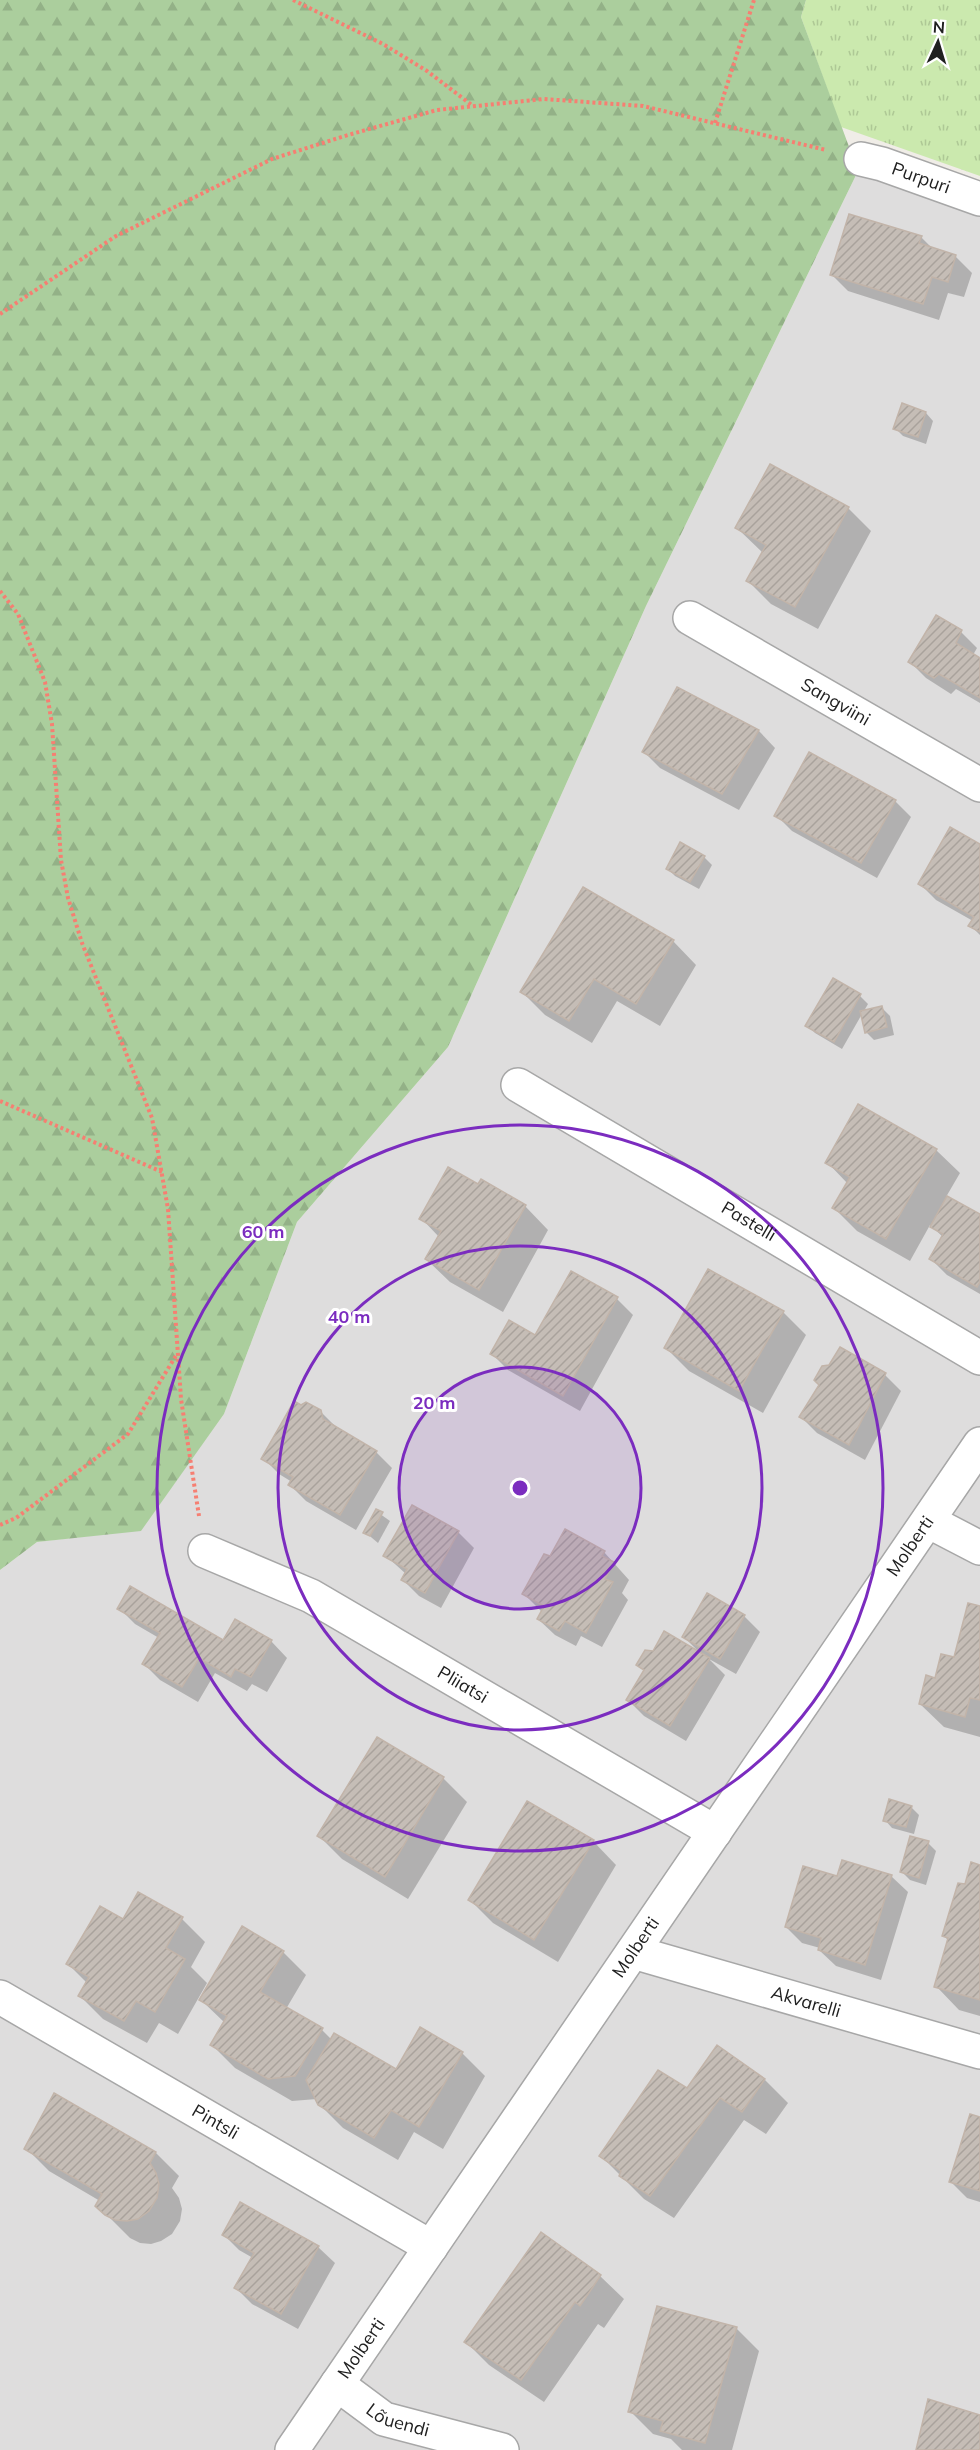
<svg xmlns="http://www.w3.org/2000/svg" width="980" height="2450" font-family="Mulish,sans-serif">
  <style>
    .residential { fill: #dedddd }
    .grass { fill: url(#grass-tufts) }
    .forest { fill: url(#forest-firs) }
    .shadow { fill: #0003 }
    .building { fill: url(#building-hatch); stroke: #c2b4a9; stroke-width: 1.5 }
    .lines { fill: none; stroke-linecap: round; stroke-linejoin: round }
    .street-casing { stroke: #a7a7a7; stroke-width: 36 }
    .path { stroke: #f67f72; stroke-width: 4; stroke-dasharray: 3 3; stroke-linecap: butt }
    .street { stroke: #fff; stroke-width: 33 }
    .ring { fill: none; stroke: #7b2cbf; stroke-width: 3 }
    .labels { text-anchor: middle; stroke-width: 6; stroke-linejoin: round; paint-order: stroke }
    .street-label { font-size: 18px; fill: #202020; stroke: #fff }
    .centre { fill: #7b2cbf; stroke: #fff; stroke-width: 3 }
    .ring-label { font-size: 18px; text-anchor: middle; font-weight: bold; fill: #7b2cbf; stroke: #fff; stroke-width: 6; stroke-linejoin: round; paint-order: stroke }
  </style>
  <defs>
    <pattern id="grass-tufts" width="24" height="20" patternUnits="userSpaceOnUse" patternTransform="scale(1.5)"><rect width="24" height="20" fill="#cbe9ae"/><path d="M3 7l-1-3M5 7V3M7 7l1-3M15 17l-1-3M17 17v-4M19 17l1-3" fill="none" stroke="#aec895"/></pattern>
    <pattern id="forest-firs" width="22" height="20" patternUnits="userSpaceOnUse" patternTransform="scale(1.5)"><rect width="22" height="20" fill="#abce9d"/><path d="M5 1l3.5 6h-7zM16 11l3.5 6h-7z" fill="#93b187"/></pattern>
    <pattern id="building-hatch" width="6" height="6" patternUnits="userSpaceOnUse" patternTransform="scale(1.5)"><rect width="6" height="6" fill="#c5bdb6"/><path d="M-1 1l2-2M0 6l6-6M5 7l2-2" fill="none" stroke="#a9a29c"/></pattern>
  </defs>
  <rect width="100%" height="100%" fill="#f0ede7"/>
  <polygon class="residential" points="858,171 980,214 980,2450 0,2450 0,1570 37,1542 141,1530 224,1414 297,1222 448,1047 646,606"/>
  <polygon class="grass" points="806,0 980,0 980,176 841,127 801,17"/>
  <polygon class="forest" points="0,0 806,0 801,17 858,171 646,606 448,1047 297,1222 224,1414 141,1531 37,1542 0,1570"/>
  <g class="shadow">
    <polygon points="921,237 933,249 956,257 972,273 964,297 948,293 939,320 848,291 832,275"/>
    <polygon points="926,413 933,421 926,444 903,436 895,428"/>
    <polygon points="848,508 871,531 818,629 771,604 748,581 763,553 737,528"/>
    <polygon points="961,632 977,648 973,655 980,659 980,703 956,689 951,694 926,678 910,662"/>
    <polygon points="678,689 759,731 775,748 739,810 660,768 644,752"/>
    <polygon points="895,801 911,817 877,878 792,831 776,815"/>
    <polygon points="980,846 980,935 970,925 973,921 936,900 920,884"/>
    <polygon points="704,857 712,865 699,889 675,876 668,869"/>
    <polygon points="673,941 696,965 660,1026 617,1001 592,1043 545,1015 522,992"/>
    <polygon points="834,980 860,996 868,1004 864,1011 882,1008 890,1016 894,1035 874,1040 866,1032 862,1014 842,1049 815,1033 807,1025"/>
    <polygon points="936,1150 960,1173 946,1197 980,1216 980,1294 947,1275 931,1259 943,1237 930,1225 910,1261 857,1231 834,1208 848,1184 827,1162"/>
    <polygon points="482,1181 525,1206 548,1230 503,1312 450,1282 426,1259 439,1237 421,1218 479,1186"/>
    <polygon points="617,1299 633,1315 580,1411 508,1370 492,1354 535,1337"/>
    <polygon points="783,1312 806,1335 763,1413 689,1371 666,1348"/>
    <polygon points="885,1375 901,1391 865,1460 817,1433 801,1417"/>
    <polygon points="320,1411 337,1428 376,1452 392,1468 356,1530 306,1501 290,1485 292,1482 279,1474 263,1458"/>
    <polygon points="376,1511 390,1521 378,1543 365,1532"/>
    <polygon points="458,1532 474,1548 441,1608 419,1596 403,1580 406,1574 385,1555"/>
    <polygon points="604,1552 629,1580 622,1593 628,1600 602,1647 581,1636 576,1646 555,1635 538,1619 542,1612 524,1594 551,1558"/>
    <polygon points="980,1607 980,1737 944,1727 920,1704 955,1659"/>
    <polygon points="119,1608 224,1642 236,1621 271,1641 287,1658 267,1692 252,1684 247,1691 215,1673 198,1702 160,1680 144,1664 159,1638 135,1624"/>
    <polygon points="744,1616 760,1632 736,1674 709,1659 725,1675 686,1741 644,1716 628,1700 645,1671 638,1665 699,1652 683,1636"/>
    <polygon points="377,1739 443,1778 467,1802 408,1899 342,1859 319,1836"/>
    <polygon points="911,1807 919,1815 914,1834 892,1828 885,1820"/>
    <polygon points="593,1841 616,1865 558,1962 493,1923 470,1900"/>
    <polygon points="928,1843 936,1851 926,1885 910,1880 902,1872"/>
    <polygon points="980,1866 980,2016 959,2010 936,1986 949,1941 944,1936 966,1886"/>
    <polygon points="891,1876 908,1892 881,1980 836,1966 819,1950 820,1948 802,1943 786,1927"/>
    <polygon points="139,1894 182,1919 205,1942 191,1967 207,1983 178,2034 159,2023 147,2043 103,2019 80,1996 87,1983 68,1964 123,1921"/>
    <polygon points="283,1952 306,1975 286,2009 322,2030 332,2040 396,2071 462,2053 485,2076 443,2149 414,2132 398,2160 343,2128 319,2104 317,2099 292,2101 235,2068 212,2045 225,2023 201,2000"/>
    <polygon points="717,2047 765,2080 788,2103 766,2134 744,2120 674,2218 644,2199 601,2156 688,2090"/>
    <polygon points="55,2095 156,2153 179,2176 172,2188 179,2198 182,2209 180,2221 172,2234 161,2241 151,2244 140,2243 130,2238 97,2205 100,2201 49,2171 26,2148"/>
    <polygon points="980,2118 980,2202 967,2198 951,2182"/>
    <polygon points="223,2234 318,2247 335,2263 298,2329 252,2304 236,2288 253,2258 239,2250"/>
    <polygon points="541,2234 600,2276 624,2299 604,2328 598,2324 544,2402 489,2365 466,2342"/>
    <polygon points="736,2328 759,2351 732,2450 682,2450 671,2439 653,2434 630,2411"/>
  </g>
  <g class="building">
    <polygon points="849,214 922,236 919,243 956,255 948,282 932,277 923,304 830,275"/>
    <polygon points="902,403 926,412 918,437 893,429"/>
    <polygon points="770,464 849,507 795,607 746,581 766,545 735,528"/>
    <polygon points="936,615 962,630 956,643 980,658 980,698 939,674 934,678 908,662"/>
    <polygon points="677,687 759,730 722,794 642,752"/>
    <polygon points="809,752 896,800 861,863 774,816"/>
    <polygon points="950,827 980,844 980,932 968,926 974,917 918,884"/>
    <polygon points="680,842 705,856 690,882 666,869"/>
    <polygon points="583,887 674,940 636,1004 594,979 569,1021 520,992"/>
    <polygon points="833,978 861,994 834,1042 805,1026"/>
    <polygon points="882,1006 887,1027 865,1033 860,1011"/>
    <polygon points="858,1104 937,1149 886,1239 832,1208 850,1177 825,1163"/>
    <polygon points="448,1167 478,1184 481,1179 526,1205 479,1290 425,1259 441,1231 419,1219"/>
    <polygon points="947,1196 980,1214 980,1282 977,1287 929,1259 943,1234 930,1227"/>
    <polygon points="708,1269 784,1311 739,1391 664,1348"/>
    <polygon points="571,1271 618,1297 563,1396 490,1354 509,1320 535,1335"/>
    <polygon points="840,1347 886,1373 849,1445 799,1417 819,1385 814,1380 822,1366 829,1365"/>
    <polygon points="294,1401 301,1405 306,1402 321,1410 323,1419 377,1451 340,1515 288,1485 293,1477 261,1459"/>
    <polygon points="412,1505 459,1531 425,1593 401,1580 407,1569 383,1556"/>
    <polygon points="376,1509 383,1512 370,1536 363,1533"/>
    <polygon points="565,1529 605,1551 602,1556 614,1562 605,1579 613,1582 586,1633 565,1621 559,1631 537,1619 544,1606 522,1594 544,1554 550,1556"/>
    <polygon points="130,1586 223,1640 235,1619 272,1640 251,1677 235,1669 231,1677 199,1658 182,1687 142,1664 160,1633 117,1609"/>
    <polygon points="707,1593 745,1615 720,1659 682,1637"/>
    <polygon points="968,1603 980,1606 980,1700 970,1698 965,1717 919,1704 926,1675 935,1678 941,1654 954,1657"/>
    <polygon points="664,1631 710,1658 670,1726 626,1700 644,1670 636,1665 645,1650 653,1651"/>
    <polygon points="377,1737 444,1777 385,1877 317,1836"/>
    <polygon points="889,1799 912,1806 906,1827 883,1821"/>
    <polygon points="527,1801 594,1840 534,1940 468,1900"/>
    <polygon points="910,1836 929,1841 919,1878 900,1872"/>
    <polygon points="842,1860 892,1875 865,1965 818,1950 821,1938 785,1927 803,1866 837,1876"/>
    <polygon points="971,1862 980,1865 980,2000 934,1987 948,1938 942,1936 958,1883 965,1884"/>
    <polygon points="138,1892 183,1917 166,1948 185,1959 155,2012 136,2001 124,2021 78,1996 89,1977 66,1964 100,1906 123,1919"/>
    <polygon points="242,1926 284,1951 260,1992 323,2028 295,2076 268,2079 210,2045 227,2016 199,2000"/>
    <polygon points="420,2027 463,2052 419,2127 391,2110 374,2138 318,2105 306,2080 334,2033 396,2069"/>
    <polygon points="717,2045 765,2079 742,2112 720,2098 650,2196 619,2176 621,2171 599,2156 658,2070 687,2088"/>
    <polygon points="54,2093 156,2152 150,2163 156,2173 159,2184 157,2198 149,2211 138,2219 127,2221 115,2220 105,2215 95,2206 102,2194 24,2149"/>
    <polygon points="970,2114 980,2117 980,2191 949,2182"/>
    <polygon points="240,2202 319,2246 281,2314 234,2288 254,2253 222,2235"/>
    <polygon points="541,2232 601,2275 580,2306 575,2302 521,2380 464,2342"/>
    <polygon points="657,2306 737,2327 705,2443 660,2431 663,2421 628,2412"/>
    <polygon points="928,2399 980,2415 980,2450 916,2450"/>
  </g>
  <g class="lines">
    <g class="street-casing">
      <g id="street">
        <path id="s1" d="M861,159L882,164L980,199"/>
        <path id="s2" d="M690,618L980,785"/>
        <path id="s3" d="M518,1085L980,1358"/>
        <polyline points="928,1521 980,1548"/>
        <path id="s4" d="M205,1551L311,1596L715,1832"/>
        <path id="s5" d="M633,1952L980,2052"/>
        <path id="s6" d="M0,1997L431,2247"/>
        <path id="s7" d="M337,2384L384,2419L502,2450"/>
        <path id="s8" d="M292,2450L980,1444"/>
      </g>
    </g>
    <g class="path">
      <polyline points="293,0 383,44 427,71 473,106"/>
      <polyline points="715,123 754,0"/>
      <polyline points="0,314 116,236 272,159 348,135 437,110 544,99 643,106 826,150"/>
      <polyline points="0,591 18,614 45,682 52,724 61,860 68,898 82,943 152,1118 168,1209 181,1399 199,1516"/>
      <polyline points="0,1101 162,1172"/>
      <polyline points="0,1525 16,1518 128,1434 177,1354"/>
    </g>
    <use href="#street" class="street"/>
  </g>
  <circle cx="520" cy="1488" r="121" fill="#7b2cbf" fill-opacity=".12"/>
  <g class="ring">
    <circle cx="520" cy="1488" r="121"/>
    <circle cx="520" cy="1488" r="242"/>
    <circle cx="520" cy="1488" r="363"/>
  </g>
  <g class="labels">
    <g class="street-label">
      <text dy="6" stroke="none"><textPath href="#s1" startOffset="63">Purpuri</textPath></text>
      <text dy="6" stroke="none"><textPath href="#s2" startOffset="168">Sangviini</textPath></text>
      <text dy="6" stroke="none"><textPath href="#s3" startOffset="268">Pastelli</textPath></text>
      <text dy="6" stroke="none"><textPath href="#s8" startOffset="1095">Molberti</textPath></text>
      <text dy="6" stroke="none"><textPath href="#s4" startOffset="291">Pliiatsi</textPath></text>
      <text dy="6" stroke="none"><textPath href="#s8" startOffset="609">Molberti</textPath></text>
      <text dy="6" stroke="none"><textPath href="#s5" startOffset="180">Akvarelli</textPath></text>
      <text dy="6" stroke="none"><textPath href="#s6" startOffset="249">Pintsli</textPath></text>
      <text dy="6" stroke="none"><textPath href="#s8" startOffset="123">Molberti</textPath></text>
      <text dy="6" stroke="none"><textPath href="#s7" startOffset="72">Lõuendi</textPath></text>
    </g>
  </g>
  <circle cx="520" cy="1488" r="9" class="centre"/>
  <g class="ring-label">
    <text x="263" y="1238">60 m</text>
    <text x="349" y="1323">40 m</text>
    <text x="434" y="1409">20 m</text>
  </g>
  <g transform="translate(938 42) rotate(4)" stroke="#ffffff" stroke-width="4.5" paint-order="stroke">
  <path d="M0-4.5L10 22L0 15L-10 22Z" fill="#202020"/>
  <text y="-9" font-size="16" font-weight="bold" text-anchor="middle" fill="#202020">N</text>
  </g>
</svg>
